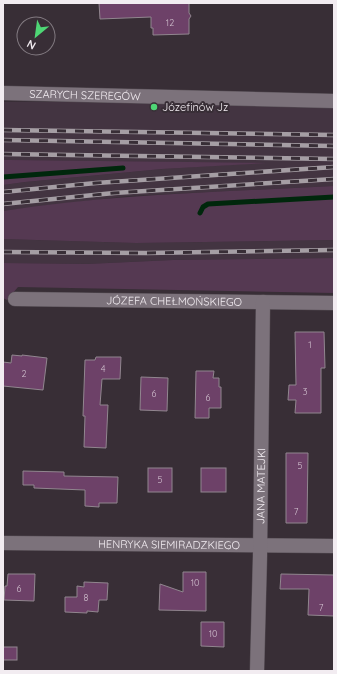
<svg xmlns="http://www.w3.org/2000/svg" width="337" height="674" font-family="Quicksand,sans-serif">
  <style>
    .built { fill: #433441 }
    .green { fill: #553952 }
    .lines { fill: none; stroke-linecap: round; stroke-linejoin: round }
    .stream { stroke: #00270c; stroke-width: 5 }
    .building { fill: #6d4168; stroke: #91868f }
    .minor-casing { stroke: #564e55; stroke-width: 15 }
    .minor { stroke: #7c727b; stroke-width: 14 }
    .rail-casing { stroke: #a59ea4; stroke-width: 4.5 }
    .rail { stroke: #382e36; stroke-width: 3; stroke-dasharray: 9; stroke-linecap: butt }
    .poi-dot { fill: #4ed675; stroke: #382e36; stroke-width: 1.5 }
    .labels { text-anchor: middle; stroke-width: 4; stroke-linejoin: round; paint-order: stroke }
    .number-label { font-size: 9px; fill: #d1c1cf }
    .street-label { font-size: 11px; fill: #f2ecf1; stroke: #382e36 }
    .poi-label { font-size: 11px; fill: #f2ecf1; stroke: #382e36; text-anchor: start }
  </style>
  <rect width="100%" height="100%" fill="#382e36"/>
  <g class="built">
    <polygon points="121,101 334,105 334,186 128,196 3,211 3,185 25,182 162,169 259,163 3,160 3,102"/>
    <polygon points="3,239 136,243 334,240 334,258 173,260 87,264 3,263"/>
  </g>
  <g class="green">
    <polygon points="3,160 12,160 267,163 162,169 25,182 3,185"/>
    <path d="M334,186V240L136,243L3,239V211C112,194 223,192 334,186Z"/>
    <polygon points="334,258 334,293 18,287 7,300 3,298 3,263 87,264 173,260"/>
  </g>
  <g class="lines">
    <g class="stream">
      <polyline points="3,177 123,168"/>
      <polyline points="200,213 203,207 208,204 334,197"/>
    </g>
  </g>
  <g class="building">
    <polygon points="99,3 189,3 189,13 191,16 189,19 189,34 153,35 153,28 151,28 151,17 100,19"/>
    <polygon points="295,332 324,332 325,368 321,368 321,413 295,413 296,400 288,400 289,385 296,385"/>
    <polygon points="12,355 22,356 22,355 47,358 43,390 3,386 3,362 11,363"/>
    <polygon points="96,357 121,357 120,379 102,379 100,405 108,405 106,448 84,447 85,416 83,416 85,360 95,360"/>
    <polygon points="196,371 214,371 213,378 219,378 219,387 221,387 221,408 209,408 209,418 195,418"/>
    <polygon points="141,377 168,378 167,411 140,410"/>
    <polygon points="286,453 308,453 307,523 286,523"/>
    <rect x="148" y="468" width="24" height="24"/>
    <rect x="201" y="468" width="25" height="24"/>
    <polygon points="23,471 64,472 64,476 118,477 117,503 99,503 99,507 85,506 85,490 34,488 34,485 23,485"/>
    <polygon points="183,572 206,572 206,611 159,610 160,584 183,592"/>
    <polygon points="8,574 35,574 34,601 4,600 5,586 7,586"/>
    <polygon points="281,574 334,575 334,616 308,615 309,589 280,589"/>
    <polygon points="84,582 108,583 107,600 99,600 98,612 87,611 87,613 65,612 65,597 77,597 77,586 84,587"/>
    <polygon points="201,622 224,622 224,647 201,646"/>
    <rect x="3" y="647" width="14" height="13"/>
  </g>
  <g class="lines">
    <g class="minor-casing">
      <g id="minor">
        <path id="s1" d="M3,93L334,101"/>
        <path id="s2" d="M15,299L334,303"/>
        <path id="s3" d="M3,543L334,546"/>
        <path id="s4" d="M257,671L260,556L263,302"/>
      </g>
    </g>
    <use href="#minor" class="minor"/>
    <g class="rail-casing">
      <g id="rail">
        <polyline points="3,130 334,135"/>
        <polyline points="3,140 334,146"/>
        <polyline points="3,154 334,159"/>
        <polyline points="3,192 96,183 334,167"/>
        <polyline points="3,204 114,193 334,179"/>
        <polyline points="3,252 146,253 334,250"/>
      </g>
    </g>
    <use href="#rail" class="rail"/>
  </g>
  <circle class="poi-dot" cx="154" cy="107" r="4"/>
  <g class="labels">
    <g class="number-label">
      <text x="170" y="26">12</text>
      <text x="310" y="348">1</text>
      <text x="103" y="372">4</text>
      <text x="24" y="377">2</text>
      <text x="305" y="395">3</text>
      <text x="154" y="397">6</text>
      <text x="208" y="401">6</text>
      <text x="300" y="469">5</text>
      <text x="160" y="483">5</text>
      <text x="296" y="515">7</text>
      <text x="195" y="586">10</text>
      <text x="19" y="592">6</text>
      <text x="86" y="601">8</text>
      <text x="321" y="611">7</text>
      <text x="213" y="637">10</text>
    </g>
    <g class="street-label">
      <text dy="4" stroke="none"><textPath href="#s1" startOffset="82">SZARYCH SZEREGÓW</textPath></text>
      <text dy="4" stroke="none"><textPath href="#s2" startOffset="159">JÓZEFA CHEŁMOŃSKIEGO</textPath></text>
      <text dy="4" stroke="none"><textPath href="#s4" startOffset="185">JANA MATEJKI</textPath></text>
      <text dy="4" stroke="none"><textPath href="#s3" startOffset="166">HENRYKA SIEMIRADZKIEGO</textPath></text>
    </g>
    <g class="poi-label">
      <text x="162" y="111">Józefinów Jz</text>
    </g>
  </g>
  <rect width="337" height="674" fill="none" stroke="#f2ecf1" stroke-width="8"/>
  <g transform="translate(36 36) rotate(209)"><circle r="19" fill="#382e36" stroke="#827a81"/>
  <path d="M0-3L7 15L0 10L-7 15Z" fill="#4ed675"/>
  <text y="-6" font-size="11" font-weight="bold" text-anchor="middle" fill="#f2ecf1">N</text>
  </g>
</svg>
